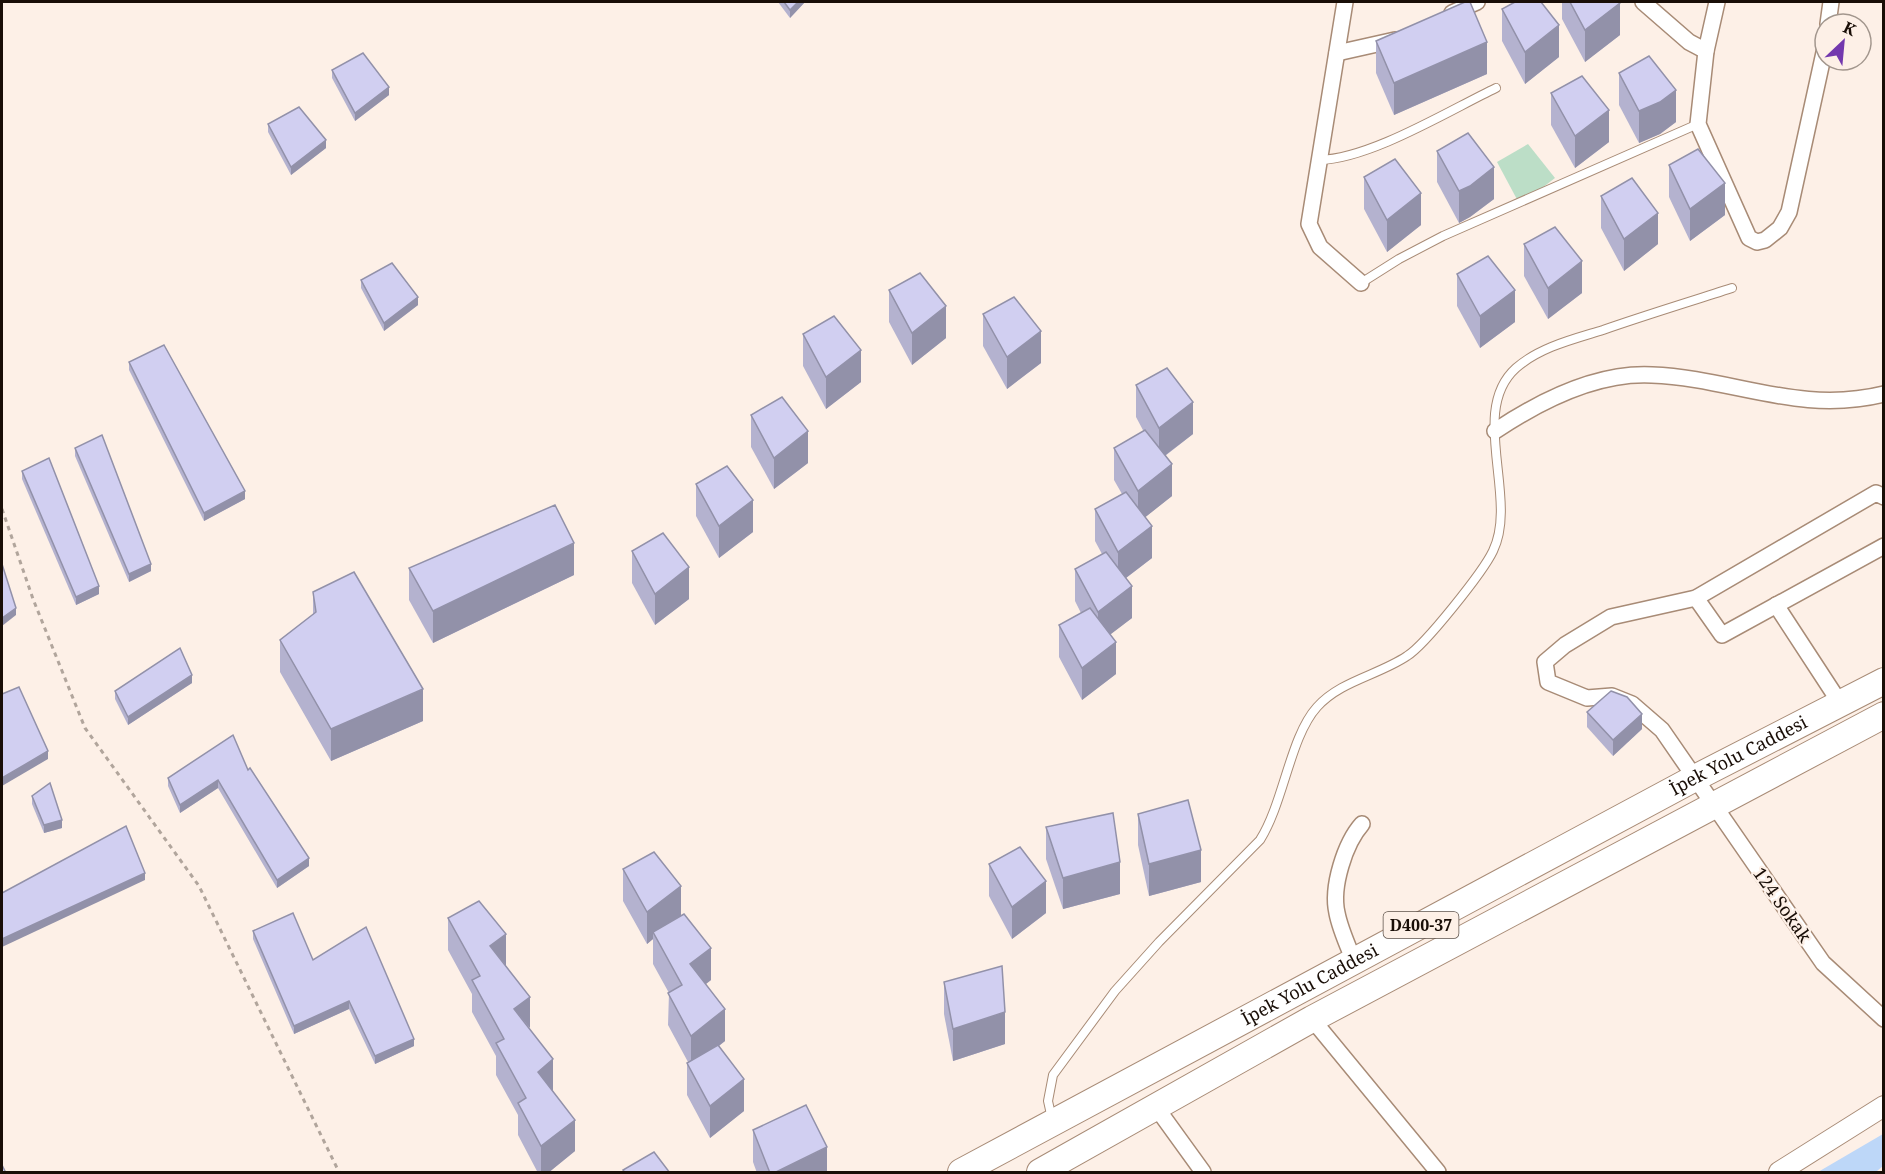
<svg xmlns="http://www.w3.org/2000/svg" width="1885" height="1174" font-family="'Noto Serif',serif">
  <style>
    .green { fill: #bcdec7 }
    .water { fill: #bdd7f8 }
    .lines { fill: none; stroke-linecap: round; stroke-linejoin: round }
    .lane-casing { stroke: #a88b76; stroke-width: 10 }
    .street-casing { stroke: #a88b76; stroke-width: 18 }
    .secondary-casing { stroke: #a88b76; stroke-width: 22 }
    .highway-casing { stroke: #a88b76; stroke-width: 28 }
    .path { stroke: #b1a59c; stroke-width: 3; stroke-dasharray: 4.5 4.5; stroke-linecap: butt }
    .lane { stroke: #fff; stroke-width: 8 }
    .street { stroke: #fff; stroke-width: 15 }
    .secondary { stroke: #fff; stroke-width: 20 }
    .highway { stroke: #fff; stroke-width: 26 }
    .wall { fill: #b4b2cf }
    .shaded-wall { fill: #9291a9 }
    .building { fill: #d1cff1; stroke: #9291a9; stroke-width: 1.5 }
    .labels { text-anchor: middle; stroke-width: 4.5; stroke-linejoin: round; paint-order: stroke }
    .shield { fill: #fdf0e7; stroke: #5d524a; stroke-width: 1.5 }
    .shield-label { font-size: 16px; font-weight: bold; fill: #190e07 }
    .street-label { font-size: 18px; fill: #190e07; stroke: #fdf0e7 }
  </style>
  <rect width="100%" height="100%" fill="#fdf0e7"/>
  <polygon class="green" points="1528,144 1555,178 1520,205 1497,162"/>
  <polygon class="water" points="1883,1134 1883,1166 1877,1171 1818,1172"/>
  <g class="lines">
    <g class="lane-casing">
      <g id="lane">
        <path d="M1319,160C1370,159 1448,111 1496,88"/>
        <polyline points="1361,283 1399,259 1443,236 1698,124"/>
        <path d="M1052,1119L1048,1101L1053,1075L1115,991L1159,942L1260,840C1284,802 1290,737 1317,707C1340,681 1379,675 1407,656C1425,645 1483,572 1493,551C1519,498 1468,411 1516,368C1540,347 1574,339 1603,330C1646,315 1689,302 1732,288"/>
      </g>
    </g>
    <g class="street-casing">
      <g id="street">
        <polyline points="1345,2 1309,224 1320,247 1361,283"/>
        <polyline points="1643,2 1689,42 1706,51"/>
        <polyline points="1717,2 1706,51 1698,124 1749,238 1757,242 1765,240 1780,228 1789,212 1825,48"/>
        <polyline points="1452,13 1477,2"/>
        <polyline points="1828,24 1831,2"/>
        <polyline points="1337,53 1395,40"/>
        <path d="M1495,431C1540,401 1596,372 1652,375C1732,378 1799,415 1884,394"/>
        <polyline points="1884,497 1876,493 1696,598 1611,617 1565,645 1545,662 1548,682 1587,698 1612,696 1632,704 1662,730 1823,963 1884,1019"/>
        <polyline points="1696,598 1722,635 1884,546"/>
        <polyline points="1776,605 1840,703"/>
        <path d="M1354,961C1348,946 1340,929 1337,913C1331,887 1345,843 1362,824"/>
        <polyline points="1312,1019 1438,1172"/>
        <polyline points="1156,1107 1203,1172"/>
      </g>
    </g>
    <g class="secondary-casing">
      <polyline id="secondary" points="1779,1172 1884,1106"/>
    </g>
    <g class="highway-casing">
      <g id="highway">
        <path id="s1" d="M961,1172L1695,778L1884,681"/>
        <polyline points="1040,1172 1312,1019 1884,715"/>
      </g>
    </g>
    <polyline class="path" points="2,509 33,599 85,728 199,886 339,1172"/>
    <use href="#lane" class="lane"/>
    <use href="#street" class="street"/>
    <use href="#secondary" class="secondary"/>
    <use href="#highway" class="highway"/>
  </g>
  <g class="wall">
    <polygon points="778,2 805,2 790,18"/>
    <polygon points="1562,2 1618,2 1620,35 1585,62 1562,19"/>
    <polygon points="1502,9 1559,57 1525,84 1502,41"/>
    <polygon points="1376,41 1487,74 1394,115 1376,73"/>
    <polygon points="332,70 389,95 355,121 332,78"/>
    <polygon points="1619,73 1676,122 1660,134 1639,143 1619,105"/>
    <polygon points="1551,93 1609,142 1575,168 1551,125"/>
    <polygon points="268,124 326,148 291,175 268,132"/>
    <polygon points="1437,151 1494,199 1470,217 1459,223 1437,182"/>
    <polygon points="1669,165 1725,215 1690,241 1669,197"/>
    <polygon points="1364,177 1421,225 1387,252 1364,209"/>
    <polygon points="1601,196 1658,244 1624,271 1601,228"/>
    <polygon points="1524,244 1582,293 1548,319 1524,276"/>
    <polygon points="1457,274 1515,322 1480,348 1457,306"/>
    <polygon points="361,280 418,305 384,331 361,288"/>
    <polygon points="889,290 946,338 912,365 889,322"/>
    <polygon points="983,314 1041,363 1007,389 983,346"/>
    <polygon points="803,334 861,382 826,409 803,366"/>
    <polygon points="129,362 245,499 204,521 129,370"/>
    <polygon points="1136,385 1193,434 1165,456 1172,496 1145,517 1152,558 1126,578 1132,618 1110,634 1116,674 1082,700 1059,657 1059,625 1081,613 1075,601 1075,569 1102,554 1095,541 1095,509 1122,494 1114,480 1114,448 1144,432 1136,417"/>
    <polygon points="751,415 808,463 774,489 751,447"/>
    <polygon points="75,448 151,571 129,582 75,456"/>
    <polygon points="22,471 99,594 76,605 22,479"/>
    <polygon points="696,484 753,532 719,558 696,516"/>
    <polygon points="632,551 689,599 655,625 632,583"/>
    <polygon points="409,568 574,575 433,643 409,600"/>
    <polygon points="313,592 423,721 331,761 280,672 280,640 313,615"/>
    <polygon points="192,683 128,725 115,699 115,691"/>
    <polygon points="1587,712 1642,729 1613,756 1587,727"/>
    <polygon points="248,770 309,866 277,888 218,788 180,813 168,786 168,778"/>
    <polygon points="32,796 62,828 44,833 32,804"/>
    <polygon points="1138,814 1201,882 1149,896 1138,845"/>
    <polygon points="1046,827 1120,894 1063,909 1046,859"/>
    <polygon points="989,864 1046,913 1012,939 989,896"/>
    <polygon points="623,869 681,916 711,980 706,984 725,1041 719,1046 744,1111 710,1138 687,1095 687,1063 688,1062 668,1025 669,993 653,964 653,939 647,944 623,901"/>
    <polygon points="448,918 506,966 553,1091 575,1151 548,1173 538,1173 518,1135 518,1115 496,1075 496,1056 472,1012 472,994 448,950"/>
    <polygon points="253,931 313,960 414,1046 375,1064 349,1009 294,1034 253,939"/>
    <polygon points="944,982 1005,1044 953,1061 944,1014"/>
    <polygon points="753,1130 827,1173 757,1173 753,1162"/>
  </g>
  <g class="shaded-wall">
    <polygon points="798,2 805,2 790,18 790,10"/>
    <polygon points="1620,3 1620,35 1585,62 1585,30"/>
    <polygon points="1559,25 1559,57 1525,84 1525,52"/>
    <polygon points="1487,42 1487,74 1394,115 1394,83"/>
    <polygon points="389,87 389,95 355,121 355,113"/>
    <polygon points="1676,90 1676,122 1660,134 1639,143 1639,111"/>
    <polygon points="1609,110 1609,142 1575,168 1575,136"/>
    <polygon points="326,140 326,148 291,175 291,167"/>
    <polygon points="1494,167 1494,199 1470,217 1459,223 1459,191"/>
    <polygon points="1725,183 1725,215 1690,241 1690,209"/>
    <polygon points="1421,193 1421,225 1387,252 1387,220"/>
    <polygon points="1658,213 1658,244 1624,271 1624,239"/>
    <polygon points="1582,261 1582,293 1548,319 1548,288"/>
    <polygon points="1515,290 1515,322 1480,348 1480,316"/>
    <polygon points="418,297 418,305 384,331 384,323"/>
    <polygon points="946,306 946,338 912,365 912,333"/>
    <polygon points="1041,331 1041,363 1007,389 1007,357"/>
    <polygon points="861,350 861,382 826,409 826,377"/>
    <polygon points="1193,402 1193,434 1159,460 1159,428"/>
    <polygon points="808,431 808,463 774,489 774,458"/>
    <polygon points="1172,464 1172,496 1138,523 1138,491"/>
    <polygon points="245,491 245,499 204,521 204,513"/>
    <polygon points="753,500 753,532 719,558 719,526"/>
    <polygon points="1152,526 1152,558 1118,584 1118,552"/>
    <polygon points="574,543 574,575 433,643 433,611"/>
    <polygon points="151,564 151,571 129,582 129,574"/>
    <polygon points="689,567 689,599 655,625 655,594"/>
    <polygon points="99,586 99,594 76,605 76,597"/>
    <polygon points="1132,586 1132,618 1098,644 1098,612"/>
    <polygon points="16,608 16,615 2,626 2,618"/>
    <polygon points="1116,642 1116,674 1082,700 1082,668"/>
    <polygon points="192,675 192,683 128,725 128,717"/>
    <polygon points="423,689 423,721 331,761 331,729"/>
    <polygon points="1642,714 1642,729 1613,756 1613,740"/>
    <polygon points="48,751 48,759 2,786 2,778"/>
    <polygon points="218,780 218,788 180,813 180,805"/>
    <polygon points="62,820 62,828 44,833 44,825"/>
    <polygon points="1201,850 1201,882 1149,896 1149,864"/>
    <polygon points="309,858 309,866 277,888 277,880"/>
    <polygon points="1120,862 1120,894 1063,909 1063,878"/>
    <polygon points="145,873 145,880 2,947 2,939"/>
    <polygon points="1046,881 1046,913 1012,939 1012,907"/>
    <polygon points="681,886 681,918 653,932 653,939 647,944 647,912"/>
    <polygon points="506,934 506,966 490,946"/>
    <polygon points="711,948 711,980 690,996 690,964"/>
    <polygon points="530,997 530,1028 514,1009"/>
    <polygon points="349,1001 349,1009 294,1034 294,1026"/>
    <polygon points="725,1009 725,1041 691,1067 691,1036"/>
    <polygon points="1005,1012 1005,1044 953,1061 953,1029"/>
    <polygon points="414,1039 414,1046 375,1064 375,1056"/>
    <polygon points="553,1059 553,1091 538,1104 538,1072"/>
    <polygon points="744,1079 744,1111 710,1138 710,1106"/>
    <polygon points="575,1120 575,1151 548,1173 541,1173 541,1146"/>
    <polygon points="827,1147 827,1173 774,1173"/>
  </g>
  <g class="building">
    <polygon points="784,2 798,2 790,10"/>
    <polygon points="1465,2 1470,2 1487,42 1394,83 1376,41"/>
    <polygon points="1515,2 1541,2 1559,25 1525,52 1502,9"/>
    <polygon points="1570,2 1618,2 1620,3 1585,30"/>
    <polygon points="363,53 389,87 355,113 332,70"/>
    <polygon points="1649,56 1676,90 1660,102 1639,111 1619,73"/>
    <polygon points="1582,76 1609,110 1575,136 1551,93"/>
    <polygon points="299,107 326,140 291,167 268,124"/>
    <polygon points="1468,133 1494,167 1470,186 1459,191 1437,151"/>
    <polygon points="1698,149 1725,183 1690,209 1669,165"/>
    <polygon points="1395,159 1421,193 1387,220 1364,177"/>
    <polygon points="1632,178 1658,213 1624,239 1601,196"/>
    <polygon points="1555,227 1582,261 1548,288 1524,244"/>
    <polygon points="1488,256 1515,290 1480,316 1457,274"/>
    <polygon points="392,263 418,297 384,323 361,280"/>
    <polygon points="920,273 946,306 912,333 889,290"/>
    <polygon points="1014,297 1041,331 1007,357 983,314"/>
    <polygon points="834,316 861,350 826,377 803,334"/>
    <polygon points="164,345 245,491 204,513 129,362"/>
    <polygon points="1167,368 1193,402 1159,428 1136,385"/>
    <polygon points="782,397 808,431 774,458 751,415"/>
    <polygon points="1145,430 1172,464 1138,491 1114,448"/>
    <polygon points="102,435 151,564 129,574 75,448"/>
    <polygon points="49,458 99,586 76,597 22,471"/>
    <polygon points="727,466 753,500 719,526 696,484"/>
    <polygon points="1126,492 1152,526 1118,552 1095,509"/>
    <polygon points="555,505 574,543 433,611 409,568"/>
    <polygon points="663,533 689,567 655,594 632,551"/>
    <polygon points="1106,552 1132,586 1098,612 1075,569"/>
    <polygon points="2,564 16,608 2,618"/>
    <polygon points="354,572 423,689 331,729 280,640 316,612 313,592"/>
    <polygon points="1090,608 1116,642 1082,668 1059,625"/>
    <polygon points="180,648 192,675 128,717 115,691"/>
    <polygon points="19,687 48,751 2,778 2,694"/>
    <polygon points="1611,691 1627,697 1642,714 1613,740 1587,712"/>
    <polygon points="233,735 248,770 250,768 309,858 277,880 218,780 180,805 168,778"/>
    <polygon points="50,783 62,820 44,825 32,796"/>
    <polygon points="1188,800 1201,850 1149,864 1138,814"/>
    <polygon points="1113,813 1120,862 1063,878 1046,827"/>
    <polygon points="126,826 145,873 2,939 2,893"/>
    <polygon points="1020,847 1046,881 1012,907 989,864"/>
    <polygon points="654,852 681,886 647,912 623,869"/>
    <polygon points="479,901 506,934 490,946 530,997 514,1009 553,1059 538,1072 575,1120 541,1146 518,1103 526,1098 496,1043 504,1039 472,980 480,976 448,918"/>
    <polygon points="293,913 313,960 366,927 414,1039 375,1056 349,1001 294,1026 253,931"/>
    <polygon points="684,914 711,948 690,964 725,1009 691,1036 668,993 682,985 653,932"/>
    <polygon points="1002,966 1005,1012 953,1029 944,982"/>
    <polygon points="718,1045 744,1079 710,1106 687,1063"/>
    <polygon points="806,1105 827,1147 774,1173 770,1173 753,1130"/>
    <polygon points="654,1152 670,1173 625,1173 623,1170"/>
    <polygon points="2,1165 6,1173 2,1173"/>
  </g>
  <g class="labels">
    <rect class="shield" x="1383.5" y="912" width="75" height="26" rx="4.5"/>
    <g class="shield-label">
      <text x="1421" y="931">D400-37</text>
    </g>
    <g class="street-label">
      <text dy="6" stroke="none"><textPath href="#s1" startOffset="882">İpek Yolu Caddesi</textPath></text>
      <text transform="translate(1782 905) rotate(55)" y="6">124 Sokak</text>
      <text dy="6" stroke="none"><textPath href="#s1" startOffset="396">İpek Yolu Caddesi</textPath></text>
    </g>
  </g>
  <rect width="1885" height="1174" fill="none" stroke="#190e07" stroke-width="6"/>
  <g transform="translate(1843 42) rotate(26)"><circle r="28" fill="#fdf0e7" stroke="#a2968d" stroke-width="1.5"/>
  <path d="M0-4.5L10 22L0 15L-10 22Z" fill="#7338ae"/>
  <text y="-9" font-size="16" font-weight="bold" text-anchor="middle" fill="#190e07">K</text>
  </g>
</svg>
